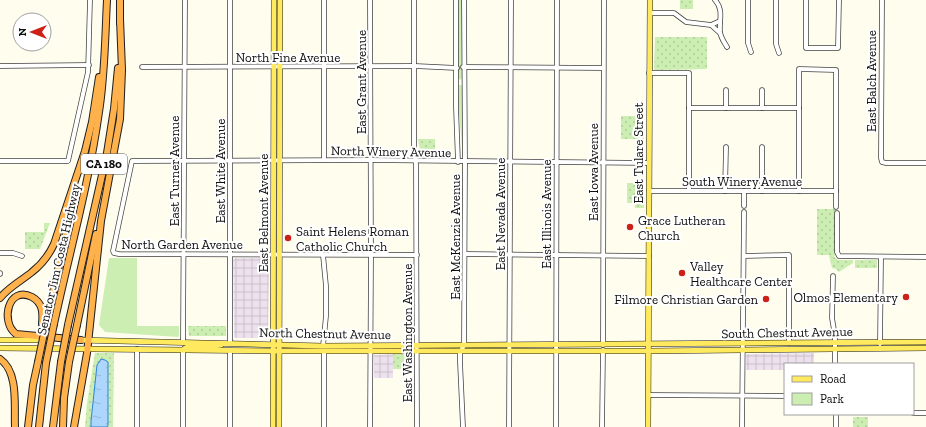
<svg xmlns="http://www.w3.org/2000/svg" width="926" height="427" font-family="'Zilla Slab',serif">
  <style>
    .industrial { fill: url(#industrial-grid) }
    .grass { fill: url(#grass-dots) }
    .park { fill: #cceeb3 }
    .water { fill: url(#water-ripples); stroke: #2c83db }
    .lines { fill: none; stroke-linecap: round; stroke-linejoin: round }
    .minor-casing { stroke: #414141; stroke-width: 5.5 }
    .major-casing { stroke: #1f1f1f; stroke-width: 6 }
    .highway-casing { stroke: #1f1f1f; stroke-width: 8 }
    .minor { stroke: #fff; stroke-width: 4 }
    .major { stroke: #ffe95e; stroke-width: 5 }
    .highway { stroke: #ffb14c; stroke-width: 6 }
    .highway-bridge-casing { stroke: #1f1f1f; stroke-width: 8; stroke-linecap: butt }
    .highway-bridge { stroke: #ffb14c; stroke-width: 6 }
    .poi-dot { fill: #cc2117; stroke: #fff; stroke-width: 1.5 }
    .labels { text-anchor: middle; stroke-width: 4; stroke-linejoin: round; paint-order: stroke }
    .shield { fill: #fff; stroke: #565656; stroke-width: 1 }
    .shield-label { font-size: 12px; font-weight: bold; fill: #0e0e0e }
    .street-label { font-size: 13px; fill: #0e0e0e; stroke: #fff }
    .poi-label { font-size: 13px; fill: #0e0e0e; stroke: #fff; text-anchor: start }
  </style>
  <defs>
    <pattern id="industrial-grid" width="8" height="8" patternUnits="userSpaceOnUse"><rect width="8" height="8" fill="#ede1ed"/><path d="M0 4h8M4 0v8" fill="none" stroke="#cac0ca"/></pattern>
    <pattern id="grass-dots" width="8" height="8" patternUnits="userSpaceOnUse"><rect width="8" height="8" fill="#cceeb3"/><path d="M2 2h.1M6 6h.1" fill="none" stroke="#aecb99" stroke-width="1.8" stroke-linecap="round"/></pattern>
    <pattern id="water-ripples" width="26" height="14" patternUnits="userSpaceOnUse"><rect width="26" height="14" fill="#add6fc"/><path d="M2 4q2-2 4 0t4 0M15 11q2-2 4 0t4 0" fill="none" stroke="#94b6d7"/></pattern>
  </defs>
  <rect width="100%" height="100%" fill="#fffdee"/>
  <g class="industrial">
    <polygon points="235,258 268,258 269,260 268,335 266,338 235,338 234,337 233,260"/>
    <polygon points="814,353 814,364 785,364 785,370 746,370 746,355 748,354"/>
    <polygon points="393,354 393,378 374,378 374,355"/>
  </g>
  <g class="grass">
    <rect x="680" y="0" width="13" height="9"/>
    <polygon points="655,37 707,37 707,69 656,70 654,69"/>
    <rect x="621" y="116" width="23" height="23"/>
    <polygon points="418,139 435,139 435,156 421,156"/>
    <polygon points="627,183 644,183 644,208 635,208 635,203 627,203"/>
    <polygon points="817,209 836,209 836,255 833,256 838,260 853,260 853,263 839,272 836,269 832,268 829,255 817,255"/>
    <polygon points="44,223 50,223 40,249 25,249 25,232 44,232"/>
    <rect x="855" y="260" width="22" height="8"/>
    <polygon points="188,326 226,326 226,336 189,336"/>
    <polygon points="95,353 114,353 113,427 85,427 87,403"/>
    <rect x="393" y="354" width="19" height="15"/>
    <rect x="853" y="417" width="15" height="10"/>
  </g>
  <g class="park">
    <polygon points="458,0 462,0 462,78 460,80 458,78"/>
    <polygon points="459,85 462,85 463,87 463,157 458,102"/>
    <polygon points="109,258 137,258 137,326 179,326 179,336 178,337 105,332 99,325"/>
  </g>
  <polygon class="water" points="101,359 105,360 108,362 108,425 107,427 91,427 91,421 97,365"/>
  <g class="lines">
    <g class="minor-casing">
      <g id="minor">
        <polyline points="324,0 324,160"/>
        <polyline points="414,0 414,147 416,165 417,427"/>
        <polyline points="456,0 456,107 458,162"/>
        <path d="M715,0C724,10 719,20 720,32C721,38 724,42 727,47"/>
        <polyline points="748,0 748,43 751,52"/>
        <polyline points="776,0 776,44 779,53"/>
        <polyline points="806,0 806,48 838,48 839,0"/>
        <polyline points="882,0 881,158 882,162 886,163 926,163"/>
        <polyline points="650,13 674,13 686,22 711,25"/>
        <polyline points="720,33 711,25 720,21"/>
        <polyline points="0,66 89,65"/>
        <polyline points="142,67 415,66 457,68"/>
        <polyline points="463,67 603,68"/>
        <polyline points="649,73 689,73 689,190"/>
        <polyline points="726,90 726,108"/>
        <polyline points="762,90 762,108"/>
        <polyline points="689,108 799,108"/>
        <polyline points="0,161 68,161 88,72 90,0"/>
        <polyline points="649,191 836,191"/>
        <polyline points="725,191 726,147"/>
        <polyline points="744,191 744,206"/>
        <polyline points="762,191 762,147"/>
        <polyline points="799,191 799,69 836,70 836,207"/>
        <polyline points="837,213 837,252 839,256 926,257"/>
        <polyline points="0,253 13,253 22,256"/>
        <polyline points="465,254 649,256"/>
        <polyline points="323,255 326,286 326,316 323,346"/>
        <polyline points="417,255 119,254 114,253 113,251 132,161 371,160 649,163"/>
        <polyline points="744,256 789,255 789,343"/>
        <polyline points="0,273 0,274"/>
        <polyline points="833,276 832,318 835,336 835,364"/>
        <polyline points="183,342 185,0"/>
        <polyline points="230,343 230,0"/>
        <polyline points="880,344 881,257"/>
        <polyline points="603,345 604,0"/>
        <polyline points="230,351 230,427"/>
        <polyline points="649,395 785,396"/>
        <polyline points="913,413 926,413"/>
        <polyline points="137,427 137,349"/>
        <polyline points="183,427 183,350"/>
        <polyline points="324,427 324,351"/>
        <polyline points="370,427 371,255 370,0"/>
        <polyline points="463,427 460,362 460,353 464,345 465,162 464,0"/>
        <polyline points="509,427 511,0"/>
        <polyline points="556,427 557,0"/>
        <polyline points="602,427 603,350"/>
        <polyline points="742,427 744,212"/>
        <polyline points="836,427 836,414"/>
      </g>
    </g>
    <g class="major-casing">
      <g id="major">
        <polyline points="0,340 45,340"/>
        <polyline points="77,340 323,346 926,342"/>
        <polyline points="0,348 283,351 649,351 926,348"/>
        <path d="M183,350C188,343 212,347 221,345"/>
        <polyline points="273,427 274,0"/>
        <polyline points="279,427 280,0"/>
        <polyline points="648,427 650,0"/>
      </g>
    </g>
    <g class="highway-casing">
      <g id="highway">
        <polyline points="120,23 120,0"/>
        <path d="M0,298C9,287 21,281 32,272C41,265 49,255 54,244L85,151L92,122L99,77"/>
        <path d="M42,324C43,313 43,303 32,297C8,285 0,322 16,334L81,340"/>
        <polyline points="46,324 74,197"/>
        <path d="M54,324C69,254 89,184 99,112C105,75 105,38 107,0"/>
        <polyline points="68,325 107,153 114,109 118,68"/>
        <polyline points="77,325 96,234"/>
        <path d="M0,359C19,372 14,407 15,427"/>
        <polyline points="28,427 33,385 38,362"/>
        <polyline points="39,427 46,363"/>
        <polyline points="53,427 61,362"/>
        <polyline points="63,427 64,398 69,362"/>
        <polyline points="74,427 87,353 101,221 120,119 122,70 120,19"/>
      </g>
    </g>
    <use href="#minor" class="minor"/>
    <use href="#major" class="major"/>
    <use href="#highway" class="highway"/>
    <g class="highway-bridge-casing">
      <g id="highway-bridge">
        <polyline points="38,362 46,324"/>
        <polyline points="61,362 68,325"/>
        <polyline points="69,362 77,325"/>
        <polyline points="46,363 54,324"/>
      </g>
    </g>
    <use href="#highway-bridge" class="highway-bridge"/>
  </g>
  <g class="poi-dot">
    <circle cx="630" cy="227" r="4"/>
    <circle cx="288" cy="238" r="4"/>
    <circle cx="682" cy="273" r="4"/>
    <circle cx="906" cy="297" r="4"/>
    <circle cx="766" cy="299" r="4"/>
  </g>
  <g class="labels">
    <rect class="shield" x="81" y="154" width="46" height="20" rx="3"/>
    <g class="shield-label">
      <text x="104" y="168">CA 180</text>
    </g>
    <g class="street-label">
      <text x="288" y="62">North Fine Avenue</text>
      <text transform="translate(871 81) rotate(-90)" y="5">East Balch Avenue</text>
      <text transform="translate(361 82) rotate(-90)" y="5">East Grant Avenue</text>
      <text transform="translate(391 151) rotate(1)" y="5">North Winery Avenue</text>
      <text transform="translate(638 153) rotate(-90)" y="5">East Tulare Street</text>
      <text transform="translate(174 171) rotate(-90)" y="5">East Turner Avenue</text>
      <text transform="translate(220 171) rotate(-90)" y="5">East White Avenue</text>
      <text transform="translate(593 172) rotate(-90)" y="5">East Iowa Avenue</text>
      <text x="742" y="186">South Winery Avenue</text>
      <text transform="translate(263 213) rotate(-90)" y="5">East Belmont Avenue</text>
      <text transform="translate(500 214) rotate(-90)" y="5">East Nevada Avenue</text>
      <text transform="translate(546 214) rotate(-90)" y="5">East Illinois Avenue</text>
      <text transform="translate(455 237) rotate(-90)" y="5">East McKenzie Avenue</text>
      <text x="182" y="249">North Garden Avenue</text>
      <text transform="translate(58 259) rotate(-77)" y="5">Senator Jim Costa Highway</text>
      <text transform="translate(787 332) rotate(-1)" y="5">South Chestnut Avenue</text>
      <text transform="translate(325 333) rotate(1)" y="5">North Chestnut Avenue</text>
      <text transform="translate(407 333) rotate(-90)" y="5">East Washington Avenue</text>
    </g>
    <g class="poi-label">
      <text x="638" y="225">Grace Lutheran<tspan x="638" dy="15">Church</tspan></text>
      <text x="296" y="236">Saint Helens Roman<tspan x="296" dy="15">Catholic Church</tspan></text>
      <text x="690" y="271">Valley<tspan x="690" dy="15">Healthcare Center</tspan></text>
      <text x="898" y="302" text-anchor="end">Olmos Elementary</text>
      <text x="758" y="304" text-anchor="end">Filmore Christian Garden</text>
    </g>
  </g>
  <rect x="784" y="363" width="130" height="52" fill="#ffffff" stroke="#9f9f9f"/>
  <rect x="792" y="376" width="20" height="6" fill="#ffe95e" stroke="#9f9f9f"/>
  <text x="820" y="383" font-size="12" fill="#0e0e0e">Road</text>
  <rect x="792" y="393" width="20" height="12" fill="#cceeb3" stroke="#9f9f9f"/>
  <text x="820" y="403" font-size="12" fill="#0e0e0e">Park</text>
  <g transform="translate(32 32) rotate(270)"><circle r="19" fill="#ffffff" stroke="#9f9f9f"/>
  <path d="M0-3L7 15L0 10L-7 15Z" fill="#cc2117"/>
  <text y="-6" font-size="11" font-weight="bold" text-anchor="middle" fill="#0e0e0e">N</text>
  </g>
</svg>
